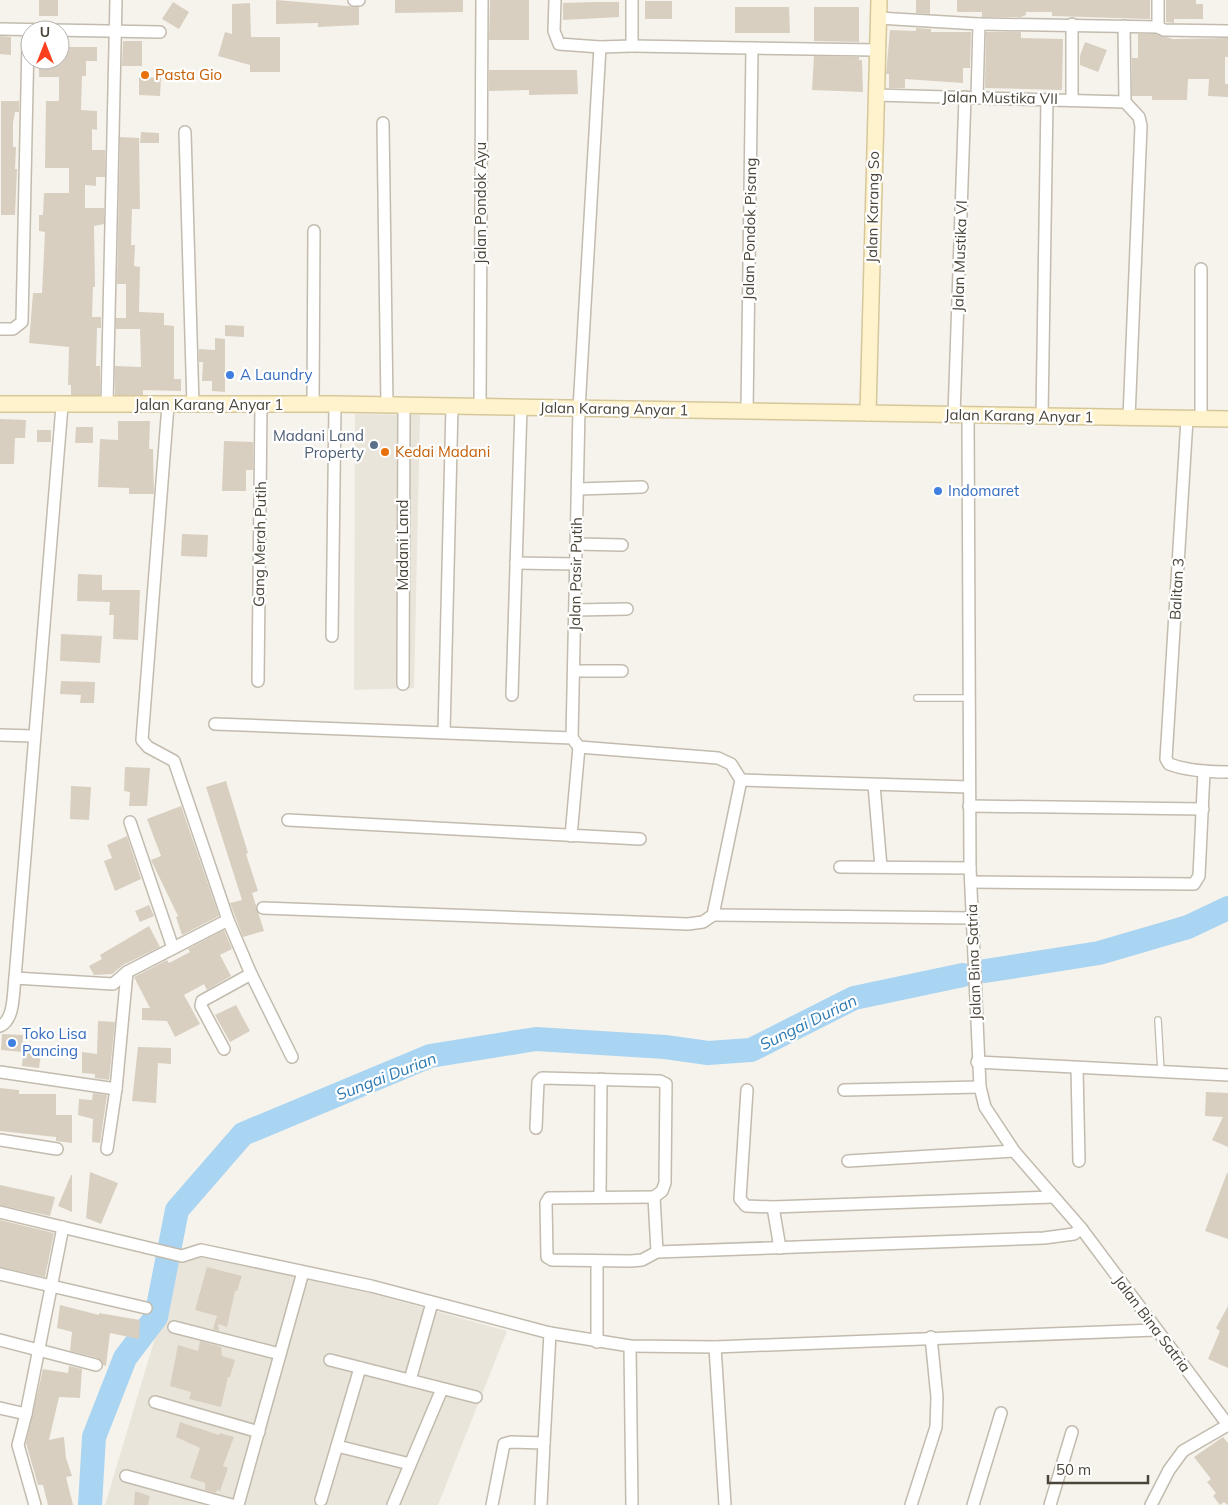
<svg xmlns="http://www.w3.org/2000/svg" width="1228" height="1505" font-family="Mulish,sans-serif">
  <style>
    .residential { fill: #eae5da }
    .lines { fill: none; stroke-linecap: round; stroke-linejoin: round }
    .river { stroke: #a9d4f2; stroke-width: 24 }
    .building { fill: #d8cfc1 }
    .lane-casing { stroke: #c2bbae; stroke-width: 8 }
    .street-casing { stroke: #c2bbae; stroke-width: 14 }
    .secondary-casing { stroke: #d6c79b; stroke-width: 18 }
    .lane { stroke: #fff; stroke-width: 5.5 }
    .street { stroke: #fff; stroke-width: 11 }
    .secondary { stroke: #fff3cd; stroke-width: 15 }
    .food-dot { fill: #e8710a; stroke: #fff; stroke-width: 2 }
    .shop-dot { fill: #3f7fe0; stroke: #fff; stroke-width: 2 }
    .service-dot { fill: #5c6f8a; stroke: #fff; stroke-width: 2 }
    .labels { text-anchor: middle; stroke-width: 4.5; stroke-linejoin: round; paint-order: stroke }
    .food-label { font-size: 15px; fill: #c56008; stroke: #fff; text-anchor: start }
    .street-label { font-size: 15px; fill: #4b4439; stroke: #fff }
    .shop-label { font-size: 15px; fill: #366cbe; stroke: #fff; text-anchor: start }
    .service-label { font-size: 15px; fill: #4e5e75; stroke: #fff; text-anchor: end }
    .water-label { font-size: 16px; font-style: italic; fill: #2e7ab2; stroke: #fff }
  </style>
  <rect width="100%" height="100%" fill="#f6f3ec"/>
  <g class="residential">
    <polygon points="355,414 420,415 414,688 354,690"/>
    <polygon points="200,1254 341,1285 507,1331 438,1505 105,1505 178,1261"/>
  </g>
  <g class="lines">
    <g class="river">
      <polyline points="985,971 1099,953 1188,927 1228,908"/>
      <polyline points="90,1505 94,1437 125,1358 156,1317 177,1210 243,1134 430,1056 536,1039 665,1047 708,1053 751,1050 854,998 963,975"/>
    </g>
  </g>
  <g class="building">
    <rect x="39" y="0" width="19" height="16"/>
    <polygon points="276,0 359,7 359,25 318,27 318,23 276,24"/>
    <polygon points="395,0 463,0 463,12 395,13"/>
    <polygon points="490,0 529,0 529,40 489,40"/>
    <polygon points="916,0 930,0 930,14 916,13"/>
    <polygon points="957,0 1150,0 1150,19 1052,16 1052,12 1026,12 1026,15 1021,17 982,17 982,12 957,12"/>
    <polygon points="1166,0 1196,0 1196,4 1203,4 1203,19 1174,19 1174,23 1166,22"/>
    <rect x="645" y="1" width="27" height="18"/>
    <polygon points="173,2 189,12 179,29 162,19"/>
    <polygon points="593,2 619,2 619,17 563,20 563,3"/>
    <polygon points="250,3 251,37 280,37 280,72 250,72 250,65 218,56 225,32 232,34 232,4"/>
    <polygon points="735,7 789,7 790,33 735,33"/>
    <polygon points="814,7 859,7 859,42 814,41"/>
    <polygon points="916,28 931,29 931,32 971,32 970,68 963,68 963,83 905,79 905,88 889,88 889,74 886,74 890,30 916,31"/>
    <polygon points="986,32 1021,32 1021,38 1063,39 1062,90 985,88"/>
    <polygon points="1138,34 1156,34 1173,39 1228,38 1228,57 1225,57 1225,84 1228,84 1228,97 1208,96 1209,79 1188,79 1187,100 1152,100 1152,96 1132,96 1132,58 1138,58"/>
    <polygon points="0,36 11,37 11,55 0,54"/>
    <polygon points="123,41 142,41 142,66 122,66"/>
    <polygon points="1085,42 1107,50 1098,72 1080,65 1080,56"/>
    <polygon points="60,47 97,47 97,61 86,61 86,76 82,76 81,110 97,111 97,130 92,129 92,150 105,150 105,177 96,177 96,186 85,185 85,208 104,208 104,224 94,226 95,287 93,287 92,317 101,317 101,328 97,328 96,366 100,366 100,395 71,395 71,385 68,385 69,347 29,343 33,293 42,293 45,232 39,231 39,215 43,215 44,193 69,193 69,168 45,168 46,101 59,101 59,77 39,77 39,60 60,60"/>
    <polygon points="814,56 859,57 859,60 862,60 863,92 812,90"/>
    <polygon points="489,70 577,70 578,94 529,95 529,90 489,91"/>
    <polygon points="139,77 161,78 160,96 139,95"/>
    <polygon points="1,101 19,101 19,112 15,112 13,123 13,147 16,147 15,169 17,169 15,215 1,215"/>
    <polygon points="141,132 159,133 159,143 140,143"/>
    <polygon points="120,137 139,138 140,209 132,209 131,245 135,245 134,266 140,267 139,312 164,313 164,325 174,326 174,379 181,379 181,391 143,390 143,395 115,395 115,366 141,367 140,329 116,329 116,318 126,318 126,284 117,284"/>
    <polygon points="225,325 244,326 244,337 225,336"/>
    <polygon points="215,338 225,339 225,392 212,391 212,381 202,381 203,362 199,362 199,349 215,350"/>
    <polygon points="0,419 26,420 25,438 15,438 14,464 0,464"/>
    <polygon points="118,421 150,421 149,449 153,449 154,494 129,494 129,488 98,487 100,439 118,440"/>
    <polygon points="76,427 93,427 93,443 75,443"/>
    <rect x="37" y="430" width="14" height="12"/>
    <polygon points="224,441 253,442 253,470 246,470 246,491 222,491"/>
    <polygon points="182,534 208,535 207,557 181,556"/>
    <polygon points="78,574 102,575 102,590 140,590 138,640 113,639 114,615 109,615 110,602 77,601"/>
    <polygon points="61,634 102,636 100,663 60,661"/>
    <polygon points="61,681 95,682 94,703 80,703 81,695 60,694"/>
    <polygon points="125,767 150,768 147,806 129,806 130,792 124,791"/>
    <polygon points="226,781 248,853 246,854 258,891 252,893 264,931 243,937 230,903 242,900 206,787"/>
    <polygon points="71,786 91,787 89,820 70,819"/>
    <polygon points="181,806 219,916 182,935 176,917 178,916 151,860 161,856 147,819"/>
    <polygon points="127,836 141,879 115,891 104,861 112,858 107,845"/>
    <polygon points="149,905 154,916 140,922 135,911"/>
    <polygon points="149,926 160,947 123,965 112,974 94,975 89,966 102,959 100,955"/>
    <polygon points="224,930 232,949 220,955 231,976 207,990 204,984 184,995 200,1024 175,1037 167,1021 142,1020 142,1008 150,1008 134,977 167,960 169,963 190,952 188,949"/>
    <polygon points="236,1005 250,1031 230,1042 215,1015"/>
    <polygon points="98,1021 115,1022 109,1080 95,1078 95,1074 82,1073 82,1052 97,1054"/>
    <polygon points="2,1034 23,1035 22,1052 1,1050"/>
    <polygon points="138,1047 171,1048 171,1064 158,1063 156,1103 132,1101"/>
    <polygon points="23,1052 41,1054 39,1068 22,1066"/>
    <polygon points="0,1088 19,1090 19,1094 56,1094 56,1115 72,1115 72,1143 56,1141 56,1137 0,1131"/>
    <polygon points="1206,1092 1228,1093 1228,1147 1212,1140 1223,1117 1205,1116"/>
    <polygon points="93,1093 107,1095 100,1143 92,1142 93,1119 78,1115 79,1099 92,1100"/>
    <polygon points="90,1172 118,1183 101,1224 86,1218"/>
    <polygon points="1227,1173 1228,1173 1228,1239 1205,1231"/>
    <polygon points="71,1175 72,1175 72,1212 58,1206"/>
    <polygon points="0,1185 55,1197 50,1216 0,1205"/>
    <polygon points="0,1220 54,1233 45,1277 0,1267"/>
    <polygon points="207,1267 242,1276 237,1291 235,1291 227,1327 218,1324 219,1331 213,1329 217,1316 195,1310"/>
    <polygon points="60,1305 99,1315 99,1313 140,1320 139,1339 110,1333 106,1366 103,1365 98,1358 70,1351 72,1332 57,1328"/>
    <polygon points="1228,1306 1228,1368 1208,1359 1220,1331 1216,1328"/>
    <polygon points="200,1341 221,1347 222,1356 235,1360 230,1377 228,1377 221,1407 189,1399 191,1392 170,1386 178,1345 198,1351"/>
    <polygon points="69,1366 82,1369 80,1398 59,1397 49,1440 64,1437 66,1458 72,1476 66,1477 73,1505 48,1505 43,1485 38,1485 26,1443 43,1369 68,1373"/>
    <polygon points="180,1422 219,1435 220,1433 234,1437 223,1466 228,1468 220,1491 217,1490 216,1493 205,1490 205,1483 190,1478 200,1448 176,1437"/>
    <polygon points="1223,1437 1228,1443 1228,1505 1224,1502 1220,1505 1213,1496 1216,1493 1207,1482 1211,1479 1194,1457"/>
    <polygon points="135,1491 150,1496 148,1505 134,1505"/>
  </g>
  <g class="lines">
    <g class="lane-casing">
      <g id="lane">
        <polyline points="917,698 969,698"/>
        <polyline points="1158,1020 1161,1072"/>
      </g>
    </g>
    <g class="street-casing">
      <g id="street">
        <polyline points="354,0 359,0"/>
        <polyline points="555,0 554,31 559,44 600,47 632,46 632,0"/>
        <polyline points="878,18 979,24 977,98"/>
        <polyline points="979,24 1158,27 1164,30 1228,31"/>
        <polyline points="1072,24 1072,99"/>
        <polyline points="1124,26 1125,102 1139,117 1141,126 1129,418"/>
        <polyline points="1158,27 1158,0"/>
        <polyline points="0,29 160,32"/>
        <polyline points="632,46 876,50"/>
        <polyline points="876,95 1125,102"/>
        <polyline points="383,123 387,405"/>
        <polyline points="185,132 193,405"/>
        <polyline points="1201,269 1201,418"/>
        <polyline points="0,329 13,329 22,322 28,41"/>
        <polyline points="107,404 116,0"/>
        <polyline points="313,405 314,231"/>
        <polyline points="480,407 482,0"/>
        <polyline points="747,411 752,48"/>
        <polyline points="954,415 965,97"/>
        <polyline points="968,415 970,868 980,1087 985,1107 1014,1151 1081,1228 1228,1425"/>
        <polyline points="1042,416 1047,100"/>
        <path d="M1187,419L1166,759L1169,764C1188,771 1209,772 1228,772"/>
        <polyline points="578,489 642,487"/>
        <polyline points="576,544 622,545"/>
        <polyline points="516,563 576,564"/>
        <polyline points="575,610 627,609"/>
        <polyline points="332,636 335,404"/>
        <polyline points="574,671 622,671"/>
        <polyline points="258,681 261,406"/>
        <polyline points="403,684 404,406"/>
        <polyline points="512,695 521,407"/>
        <polyline points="215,724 572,738 579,747 718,758 731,764 741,780 713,915 703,922 688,924 263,908"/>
        <polyline points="444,732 452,406"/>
        <polyline points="0,735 33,736"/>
        <polyline points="572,738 579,409 600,47"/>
        <polyline points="741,780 969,787"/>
        <polyline points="874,785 881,867"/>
        <polyline points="969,806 1203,809"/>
        <polyline points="288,820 640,839"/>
        <polyline points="130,822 173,948"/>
        <polyline points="571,836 579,747"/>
        <polyline points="840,867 970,868"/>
        <polyline points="971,882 1194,884 1199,876 1204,771"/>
        <polyline points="713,915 972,918"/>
        <polyline points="251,974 292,1057"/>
        <polyline points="15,978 113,984 127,972 228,920 174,761 148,747 142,740 168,405"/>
        <path d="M0,1026C15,1020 13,991 15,978L62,406"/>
        <polyline points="224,1049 201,1006 202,1001 251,974 228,920"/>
        <polyline points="977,1062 1228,1075"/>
        <polyline points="1077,1068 1079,1161"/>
        <polyline points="0,1072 116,1089"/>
        <polyline points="747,1090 740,1199 746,1206 773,1207 1054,1197"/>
        <polyline points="844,1090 980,1087"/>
        <polyline points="536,1128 538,1082 542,1078 660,1081 666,1084 665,1183 662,1191 654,1197 657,1252"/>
        <polyline points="0,1140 57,1149"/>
        <polyline points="107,1149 116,1089 127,972"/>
        <polyline points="848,1161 1014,1151"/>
        <polyline points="600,1196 601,1079"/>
        <polyline points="654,1197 549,1198 546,1203 547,1257 552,1260 631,1261 642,1260 657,1252 1044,1238 1074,1234 1081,1228"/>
        <polyline points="773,1207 780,1248"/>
        <polyline points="0,1212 182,1256 201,1250 371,1286 550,1333 630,1346 715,1347 1155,1330"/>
        <polyline points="597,1261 597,1342"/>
        <polyline points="0,1274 146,1308"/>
        <polyline points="174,1327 280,1354"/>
        <polyline points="0,1340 96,1365"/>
        <polyline points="630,1346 632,1505"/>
        <polyline points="715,1347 725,1505"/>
        <polyline points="330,1360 476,1397"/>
        <polyline points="410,1380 432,1303"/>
        <polyline points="155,1402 259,1432"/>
        <polyline points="0,1408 26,1414 18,1445 35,1505"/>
        <polyline points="26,1414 63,1227"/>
        <polyline points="337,1446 410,1464"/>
        <polyline points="126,1476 232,1505"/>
        <polyline points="321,1500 360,1368"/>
        <polyline points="238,1505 303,1272"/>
        <polyline points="393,1505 442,1389"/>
        <polyline points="492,1505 504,1444 511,1442 544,1443 550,1333"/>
        <polyline points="541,1505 544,1443"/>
        <polyline points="911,1505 936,1427 937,1397 931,1337"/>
        <polyline points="973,1505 1001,1413"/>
        <polyline points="1050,1505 1072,1432"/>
        <polyline points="1151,1505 1169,1470 1183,1451 1228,1425"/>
      </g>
    </g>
    <g class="secondary-casing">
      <g id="secondary">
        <polyline points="0,404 335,404 1228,419"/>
        <polyline points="868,413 879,0"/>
      </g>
    </g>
    <use href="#lane" class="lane"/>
    <use href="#street" class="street"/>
    <use href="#secondary" class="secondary"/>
  </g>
  <g class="food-dot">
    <circle cx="145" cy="75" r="5"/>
    <circle cx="385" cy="452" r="5"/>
  </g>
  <g class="shop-dot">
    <circle cx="230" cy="375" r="5"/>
    <circle cx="938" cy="491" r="5"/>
    <circle cx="12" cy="1043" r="5"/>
  </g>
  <circle class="service-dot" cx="374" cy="445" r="5"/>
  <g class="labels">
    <g class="food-label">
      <text x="155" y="80">Pasta Gio</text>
      <text x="395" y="457">Kedai Madani</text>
    </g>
    <g class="street-label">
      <text transform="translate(1000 98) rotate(1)" y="5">Jalan Mustika VII</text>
      <text transform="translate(481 203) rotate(-90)" y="5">Jalan Pondok Ayu</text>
      <text transform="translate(873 207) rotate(-89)" y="5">Jalan Karang So</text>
      <text transform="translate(750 229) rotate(-89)" y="5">Jalan Pondok Pisang</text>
      <text transform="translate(960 256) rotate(-88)" y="5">Jalan Mustika VI</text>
      <text x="209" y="410">Jalan Karang Anyar 1</text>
      <text transform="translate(614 409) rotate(1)" y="5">Jalan Karang Anyar 1</text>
      <text transform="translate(1019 416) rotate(1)" y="5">Jalan Karang Anyar 1</text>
      <text transform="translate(260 544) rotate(-89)" y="5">Gang Merah Putih</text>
      <text transform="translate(403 545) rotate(-90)" y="5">Madani Land</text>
      <text transform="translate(576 574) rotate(-89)" y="5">Jalan Pasir Putih</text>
      <text transform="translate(1177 589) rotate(-87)" y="5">Balitan 3</text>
      <text transform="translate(974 962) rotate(-92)" y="5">Jalan Bina Satria</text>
      <text transform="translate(1152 1324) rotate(53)" y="5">Jalan Bina Satria</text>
    </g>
    <g class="shop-label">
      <text x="240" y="380">A Laundry</text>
      <text x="948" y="496">Indomaret</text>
      <text x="22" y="1039">Toko Lisa<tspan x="22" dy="17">Pancing</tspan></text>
    </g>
    <g class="service-label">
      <text x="364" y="441">Madani Land<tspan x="364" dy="17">Property</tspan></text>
    </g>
    <g class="water-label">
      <text transform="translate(808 1022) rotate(-26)" y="6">Sungai Durian</text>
      <text transform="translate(386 1076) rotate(-21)" y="6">Sungai Durian</text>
    </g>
  </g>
  <g transform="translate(45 45)"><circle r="24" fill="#ffffff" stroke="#b7b4b0"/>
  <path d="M0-4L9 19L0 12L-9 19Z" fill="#fc3f1d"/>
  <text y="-8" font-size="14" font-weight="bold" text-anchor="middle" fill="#4b4439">U</text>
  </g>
  <path d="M1048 1475v8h100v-8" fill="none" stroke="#4b4439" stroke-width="2.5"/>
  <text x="1056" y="1475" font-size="15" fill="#4b4439" stroke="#ffffff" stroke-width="4" paint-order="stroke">50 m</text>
</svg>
